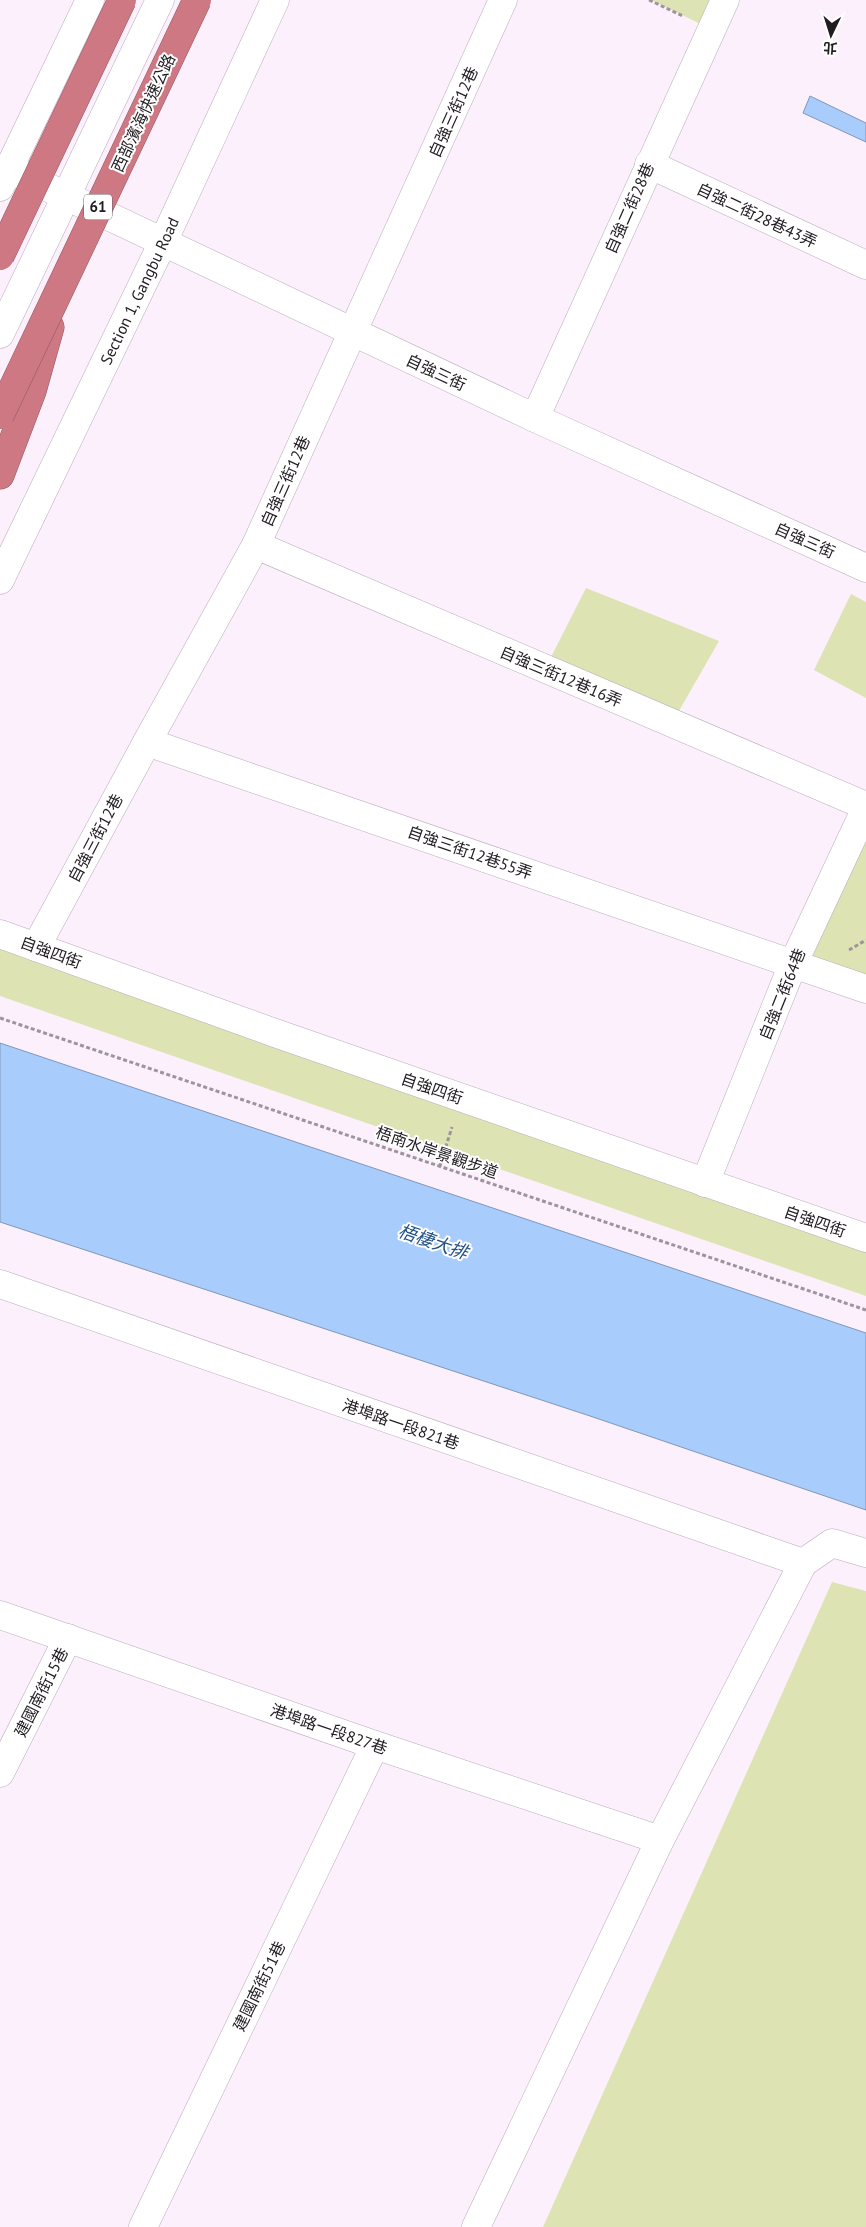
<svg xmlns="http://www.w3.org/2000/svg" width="866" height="2227" font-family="'PT Sans','Noto Sans TC',sans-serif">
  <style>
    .green { fill: #dde3b2 }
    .water { fill: #a8ccfb; stroke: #8097ba }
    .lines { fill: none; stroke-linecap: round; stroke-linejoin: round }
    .minor-casing { stroke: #b9acbb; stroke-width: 29 }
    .highway-casing { stroke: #915861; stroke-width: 29 }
    .path { stroke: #9d949e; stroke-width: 3; stroke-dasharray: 4 2.5; stroke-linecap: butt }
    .minor { stroke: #fff; stroke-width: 28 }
    .highway { stroke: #ce7883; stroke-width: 28 }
    .highway-bridge-casing { stroke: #915861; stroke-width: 29; stroke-linecap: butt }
    .highway-bridge { stroke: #ce7883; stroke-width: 28 }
    .labels { text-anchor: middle; stroke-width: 4; stroke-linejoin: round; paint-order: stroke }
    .shield { fill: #fff; stroke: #646064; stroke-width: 1 }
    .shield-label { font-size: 15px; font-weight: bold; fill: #211c22 }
    .street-label { font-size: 16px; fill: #211c22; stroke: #fff }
    .water-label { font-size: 18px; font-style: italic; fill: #22528a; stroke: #fff }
  </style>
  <rect width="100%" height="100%" fill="#fcf0fd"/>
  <g class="green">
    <polygon points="651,0 725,0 711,29"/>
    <polygon points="586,588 719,641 672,723 545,669"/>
    <polygon points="851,594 866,602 866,698 814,670"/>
    <polygon points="866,808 866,989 793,964"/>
    <polygon points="0,935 866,1243 866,1296 0,996"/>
    <polygon points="832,1582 866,1591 866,2227 543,2227"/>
  </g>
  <g class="water">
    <polygon points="810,96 866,123 866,142 803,113"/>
    <polygon points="0,1043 866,1333 866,1510 590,1416 0,1222"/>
  </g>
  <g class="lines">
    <g class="minor-casing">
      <g id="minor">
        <polyline points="649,164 866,265"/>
        <polyline points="9,169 535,418 866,568"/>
        <polyline points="0,187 90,0"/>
        <polyline points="0,334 160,0"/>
        <polyline points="535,418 725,0"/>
        <polyline points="256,545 866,806"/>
        <path id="s1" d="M0,580L163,242L275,0"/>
        <polyline points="147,742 866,989"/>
        <polyline points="0,934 275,1033 866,1238"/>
        <polyline points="36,947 147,742 256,545 503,0"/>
        <polyline points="705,1183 793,964 866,808"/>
        <polyline points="0,1284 803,1563"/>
        <polyline points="0,1615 375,1745 660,1840"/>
        <polyline points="0,1773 68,1638"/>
        <polyline points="143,2227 375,1745"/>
        <polyline points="476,2227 660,1840 803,1563 832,1543 866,1553"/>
      </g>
    </g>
    <g class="highway-casing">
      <polyline id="highway" points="0,475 32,391 50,327"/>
    </g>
    <g class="path">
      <polyline points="649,0 683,16"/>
      <polyline points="849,950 866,940"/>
      <polyline points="0,1018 866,1310"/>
      <polyline points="440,1166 452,1127"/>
    </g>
    <use href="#minor" class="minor"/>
    <use href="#highway" class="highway"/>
    <g class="highway-bridge-casing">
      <g id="highway-bridge">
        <polyline points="0,256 122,0"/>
        <polyline points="0,415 197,0"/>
      </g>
    </g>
    <use href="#highway-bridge" class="highway-bridge"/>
  </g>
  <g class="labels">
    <rect class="shield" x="84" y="194.5" width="28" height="25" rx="4"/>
    <g class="shield-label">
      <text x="98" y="212">61</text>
    </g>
    <g class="street-label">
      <text transform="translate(453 112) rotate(-66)" y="6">自強三街12巷</text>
      <text transform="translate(143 113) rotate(-65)" y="6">西部濱海快速公路</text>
      <text transform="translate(629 208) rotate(-66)" y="6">自強二街28巷</text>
      <text transform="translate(757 215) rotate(25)" y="6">自強二街28巷43弄</text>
      <text dy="6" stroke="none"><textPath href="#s1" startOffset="321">Section 1, Gangbu Road</textPath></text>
      <text transform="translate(436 372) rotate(25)" y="6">自強三街</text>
      <text transform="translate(285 481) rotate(-66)" y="6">自強三街12巷</text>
      <text transform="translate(805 540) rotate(24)" y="6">自強三街</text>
      <text transform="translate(561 676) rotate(23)" y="6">自強三街12巷16弄</text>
      <text transform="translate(95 838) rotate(-62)" y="6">自強三街12巷</text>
      <text transform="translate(470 852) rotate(19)" y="6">自強三街12巷55弄</text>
      <text transform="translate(51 952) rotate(20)" y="6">自強四街</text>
      <text transform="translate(782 994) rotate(-68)" y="6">自強二街64巷</text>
      <text transform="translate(432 1088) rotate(19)" y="6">自強四街</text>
      <text transform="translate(437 1152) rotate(19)" y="6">梧南水岸景觀步道</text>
      <text transform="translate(815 1221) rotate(19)" y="6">自強四街</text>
      <text transform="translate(401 1424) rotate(19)" y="6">港埠路一段821巷</text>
      <text transform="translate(41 1692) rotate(-63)" y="6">建國南街15巷</text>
      <text transform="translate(329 1729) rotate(19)" y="6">港埠路一段827巷</text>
      <text transform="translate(259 1986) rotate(-64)" y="6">建國南街51巷</text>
    </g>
    <g class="water-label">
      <text transform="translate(433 1242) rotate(19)" y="6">梧棲大排</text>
    </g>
  </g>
  <g transform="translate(831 35) rotate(184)" stroke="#ffffff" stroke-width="4" paint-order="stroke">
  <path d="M0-4L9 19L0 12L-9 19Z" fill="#211c22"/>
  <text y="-8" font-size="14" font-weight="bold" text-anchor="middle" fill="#211c22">北</text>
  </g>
</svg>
